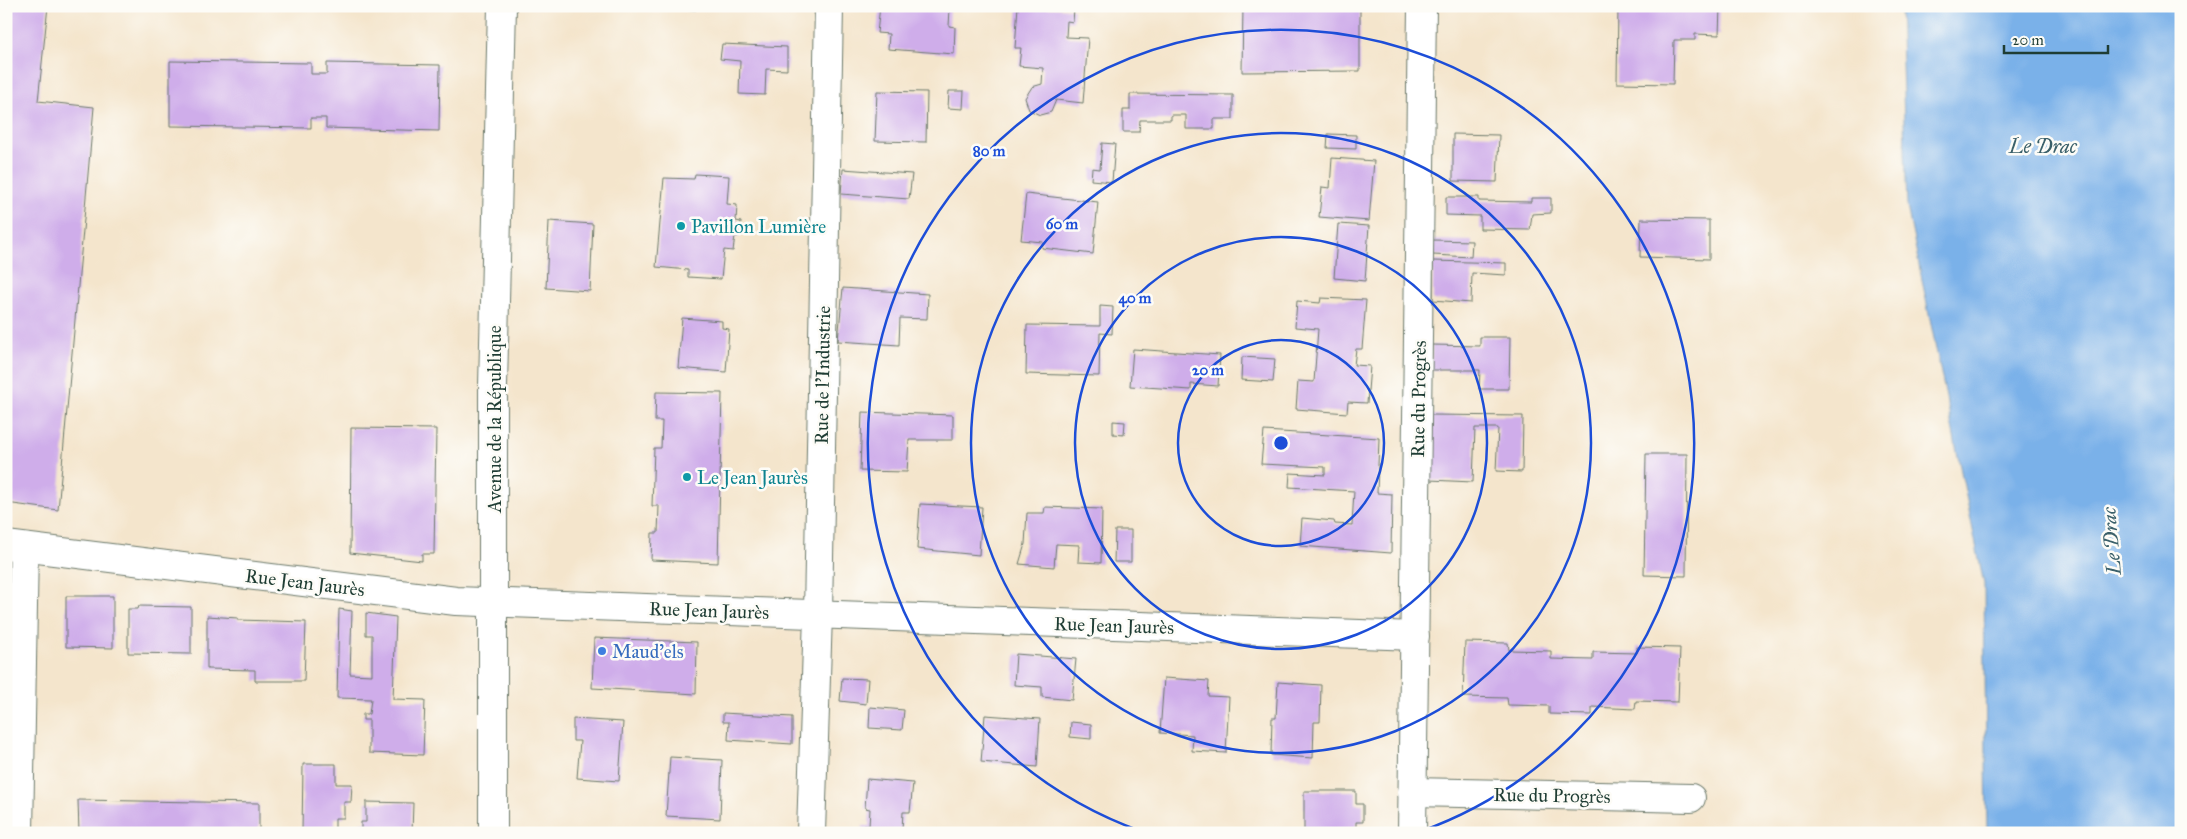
<svg xmlns="http://www.w3.org/2000/svg" width="2187" height="839" font-family="'IM FELL Great Primer',serif">
  <style>
    .water { fill: #7ab1e9; stroke: #4c778e }
    .building { fill: #cfadea }
    .lines { fill: none; stroke-linecap: round; stroke-linejoin: round }
    .minor-casing { stroke: #6a7869; stroke-width: 30 }
    .tertiary-casing { stroke: #6a7869; stroke-width: 30 }
    .minor { stroke: #fff; stroke-width: 28 }
    .tertiary { stroke: #fff; stroke-width: 28 }
    .ring { fill: none; stroke: #1d4ed8; stroke-width: 2.5 }
    .culture-dot { fill: #0f9aa8; stroke: #fdfcf7; stroke-width: 2 }
    .shop-dot { fill: #3f7fe0; stroke: #fdfcf7; stroke-width: 2 }
    .labels { text-anchor: middle; stroke-width: 5; stroke-linejoin: round; paint-order: stroke }
    .culture-label { font-size: 19px; fill: #0d838f; stroke: #fdfcf7; text-anchor: start }
    .street-label { font-size: 19px; fill: #1f3d34; stroke: #fdfcf7 }
    .shop-label { font-size: 19px; fill: #366cbe; stroke: #fdfcf7; text-anchor: start }
    .water-label { font-size: 20px; font-style: italic; fill: #3a606a; stroke: #fdfcf7 }
    .centre { fill: #1d4ed8; stroke: #fdfcf7; stroke-width: 2.5 }
    .ring-label { font-size: 15px; text-anchor: middle; font-weight: bold; fill: #1d4ed8; stroke: #fdfcf7; stroke-width: 5; stroke-linejoin: round; paint-order: stroke }
  </style>
  <rect width="100%" height="100%" fill="#fdfcf7"/>
  <filter id="ink" filterUnits="userSpaceOnUse"><feTurbulence type="fractalNoise" baseFrequency=".02" numOctaves="2"/><feDisplacementMap in="SourceGraphic" scale="10" xChannelSelector="R" yChannelSelector="G"/><feConvolveMatrix kernelMatrix="1 2 1 2 8 2 1 2 1" color-interpolation-filters="sRGB"/></filter>
  <filter id="wash" filterUnits="userSpaceOnUse"><feTurbulence type="fractalNoise" baseFrequency=".0096" numOctaves="4" result="noise"/><feDisplacementMap in="SourceGraphic" scale="20" xChannelSelector="R" yChannelSelector="G"/><feGaussianBlur stdDeviation="1.12" result="paint"/><feColorMatrix in="noise" values="0 0 0 0 0 0 0 0 0 0 0 0 0 0 0 0 0 1.4 0 .05"/><feComposite in="paint" operator="in"/></filter>
  <g filter="url(#wash)">
    <rect width="100%" height="100%" fill="#f4e5cc"/>
    <polygon class="water" points="1900,6 2181,6 2181,833 1987,833 1984,584 1907,206"/>
    <g id="blocks">
      <g class="building">
        <polygon points="6,6 48,6 38,101 94,107 58,510 6,503"/>
        <polygon points="661,6 697,6 696,10 661,8"/>
        <polygon points="880,6 950,9 949,26 955,27 954,54 888,49 889,34 877,33"/>
        <polygon points="1018,6 1074,9 1073,22 1067,21 1066,37 1088,38 1083,103 1056,100 1051,112 1040,115 1029,110 1025,98 1032,87 1042,84 1043,68 1019,66 1021,48 1015,48"/>
        <polygon points="1243,6 1360,6 1360,71 1242,72"/>
        <polygon points="1618,6 1720,6 1719,35 1695,34 1695,40 1674,40 1673,84 1617,83"/>
        <polygon points="722,44 787,47 787,70 766,69 765,95 739,94 740,61 720,59"/>
        <polygon points="170,61 311,63 311,74 327,74 327,63 440,65 439,131 326,128 326,118 311,118 311,128 170,126"/>
        <polygon points="877,91 927,92 926,142 875,141"/>
        <polygon points="949,91 964,91 963,109 948,108"/>
        <polygon points="1130,94 1233,95 1233,119 1214,119 1214,129 1186,129 1186,115 1171,115 1171,120 1140,120 1139,132 1123,132 1123,110 1130,110"/>
        <polygon points="1328,134 1356,135 1356,149 1327,148"/>
        <polygon points="1453,134 1499,135 1497,182 1453,181"/>
        <polygon points="1102,143 1115,144 1112,182 1091,180 1092,168 1100,169"/>
        <polygon points="1332,158 1374,161 1369,221 1319,217 1322,187 1330,188"/>
        <polygon points="843,169 912,174 909,199 841,194"/>
        <polygon points="695,174 729,176 727,204 737,205 736,221 741,222 740,236 735,236 733,251 724,250 721,279 688,277 688,270 656,267 664,178 694,179"/>
        <polygon points="1026,194 1098,202 1093,254 1042,248 1043,242 1021,240"/>
        <polygon points="1446,197 1479,197 1479,201 1531,202 1531,198 1551,198 1551,213 1532,214 1530,230 1480,229 1480,216 1446,215"/>
        <polygon points="1641,219 1709,220 1709,259 1640,257"/>
        <polygon points="549,221 593,224 590,291 546,288"/>
        <polygon points="1338,224 1369,226 1365,281 1334,278"/>
        <polygon points="1433,240 1472,241 1471,257 1433,255"/>
        <polygon points="1433,261 1506,263 1506,275 1472,273 1471,303 1433,300"/>
        <polygon points="843,288 928,294 927,319 900,318 899,345 838,341"/>
        <polygon points="1321,298 1366,300 1362,349 1356,349 1354,365 1370,366 1367,403 1348,402 1347,413 1296,409 1298,381 1314,382 1318,329 1295,327 1297,301 1320,303"/>
        <polygon points="1100,306 1113,307 1112,334 1100,333 1099,376 1026,374 1027,325 1100,326"/>
        <polygon points="682,318 722,321 722,328 729,329 726,372 678,368"/>
        <polygon points="1480,337 1510,337 1509,389 1479,389 1480,370 1431,370 1432,345 1480,346"/>
        <polygon points="1133,349 1220,355 1218,386 1191,384 1191,390 1130,386"/>
        <polygon points="1242,357 1275,359 1273,382 1241,380"/>
        <polygon points="656,392 722,393 718,563 651,560 652,533 658,533 659,506 652,506 654,448 661,448 662,421 655,421"/>
        <polygon points="862,412 953,415 953,440 909,440 907,472 860,471"/>
        <polygon points="1431,415 1523,416 1522,472 1496,471 1498,428 1475,428 1473,482 1429,480"/>
        <polygon points="1113,421 1125,422 1124,435 1113,434"/>
        <polygon points="351,428 436,429 434,554 422,554 422,561 350,553"/>
        <polygon points="1264,431 1379,438 1377,493 1392,494 1391,553 1300,546 1302,518 1334,521 1335,524 1352,525 1354,491 1289,487 1290,473 1325,475 1325,467 1261,464"/>
        <polygon points="1646,454 1687,454 1686,576 1644,575"/>
        <polygon points="920,504 982,507 979,555 917,549"/>
        <polygon points="1045,507 1102,509 1101,563 1078,562 1079,545 1056,544 1054,567 1019,564 1025,544 1027,513 1044,513"/>
        <polygon points="1115,530 1131,530 1131,562 1114,562"/>
        <polygon points="66,596 113,596 113,648 66,647"/>
        <polygon points="139,606 191,607 191,654 128,653 128,609 138,609"/>
        <polygon points="339,609 352,611 350,674 372,675 372,635 366,635 366,613 396,617 393,699 425,700 423,755 369,753 369,720 363,720 363,714 369,714 371,699 337,698"/>
        <polygon points="207,616 238,618 238,620 306,622 304,681 255,681 255,670 207,669"/>
        <polygon points="594,638 697,642 696,694 592,688"/>
        <polygon points="1465,642 1508,643 1509,650 1551,651 1551,659 1593,660 1593,652 1637,653 1637,647 1680,648 1678,702 1636,701 1635,709 1592,707 1592,715 1549,714 1549,706 1508,705 1507,698 1463,697"/>
        <polygon points="1016,654 1076,659 1072,700 1042,697 1042,687 1014,685"/>
        <polygon points="842,678 868,679 866,704 840,701"/>
        <polygon points="1164,678 1209,681 1208,696 1229,697 1226,753 1192,751 1193,735 1160,733"/>
        <polygon points="1278,682 1321,685 1320,722 1314,722 1313,758 1271,755 1272,718 1276,718"/>
        <polygon points="870,707 904,710 902,730 869,728"/>
        <polygon points="723,713 792,717 792,744 728,740 729,722 723,722"/>
        <polygon points="985,715 1040,719 1037,767 981,762"/>
        <polygon points="573,719 623,722 619,781 577,778 580,741 573,741"/>
        <polygon points="1071,722 1091,724 1091,739 1070,737"/>
        <polygon points="670,757 722,760 720,819 666,816"/>
        <polygon points="303,764 336,764 336,784 352,784 351,802 344,802 344,818 335,818 335,833 302,833"/>
        <polygon points="867,779 913,783 910,812 903,812 902,829 909,830 909,833 862,833 863,826 869,826 870,809 865,808"/>
        <polygon points="1304,791 1356,791 1356,804 1363,804 1363,822 1356,822 1356,833 1304,833"/>
        <polygon points="78,800 259,803 259,833 79,833"/>
        <polygon points="366,802 413,803 412,833 361,833 361,822 366,822"/>
      </g>
    </g>
  </g>
  <g filter="url(#ink)">
    <use href="#blocks" fill-opacity="0" stroke="#6a7869" stroke-width="1"/>
    <g class="lines">
      <g class="minor-casing">
        <g id="minor">
          <polyline points="6,545 456,601 1415,636"/>
          <polyline points="1412,792 1691,798"/>
          <polyline points="19,833 24,548"/>
          <polyline points="811,833 818,614 829,6"/>
          <polyline points="1412,833 1422,6"/>
        </g>
      </g>
      <g class="tertiary-casing">
        <polyline id="tertiary" points="493,833 493,386 502,6"/>
      </g>
      <use href="#minor" class="minor"/>
      <use href="#tertiary" class="tertiary"/>
    </g>
  </g>
  <g class="ring">
    <circle cx="1281" cy="443" r="103"/>
    <circle cx="1281" cy="443" r="206"/>
    <circle cx="1281" cy="443" r="310"/>
    <path d="M1143 832A413 413 0 1 1 1419 832"/>
  </g>
  <g class="culture-dot">
    <circle cx="681" cy="226" r="5"/>
    <circle cx="687" cy="477" r="5"/>
  </g>
  <circle class="shop-dot" cx="602" cy="651" r="5"/>
  <g class="labels">
    <g class="culture-label">
      <text x="691" y="233">Pavillon Lumière</text>
      <text x="697" y="484">Le Jean Jaurès</text>
    </g>
    <g class="street-label">
      <text transform="translate(822 375) rotate(-89)" y="7">Rue de l'Industrie</text>
      <text transform="translate(1418 399) rotate(-89)" y="7">Rue du Progrès</text>
      <text transform="translate(494 419) rotate(-90)" y="7">Avenue de la République</text>
      <text transform="translate(305 582) rotate(7)" y="7">Rue Jean Jaurès</text>
      <text transform="translate(709 610) rotate(2)" y="7">Rue Jean Jaurès</text>
      <text transform="translate(1114 625) rotate(2)" y="7">Rue Jean Jaurès</text>
      <text transform="translate(1552 795) rotate(1)" y="7">Rue du Progrès</text>
    </g>
    <g class="shop-label">
      <text x="612" y="658">Maud'els</text>
    </g>
    <g class="water-label">
      <text x="2043" y="153">Le Drac</text>
      <text transform="translate(2111 541) rotate(-95)" y="7">Le Drac</text>
    </g>
  </g>
  <circle cx="1281" cy="443" r="8" class="centre"/>
  <g class="ring-label">
    <text x="989" y="156">80 m</text>
    <text x="1062" y="229">60 m</text>
    <text x="1135" y="303">40 m</text>
    <text x="1208" y="375">20 m</text>
  </g>
  <rect width="2187" height="839" fill="none" stroke="#fdfcf7" stroke-width="25"/>
  <path d="M2004 45v8h104v-8" fill="none" stroke="#1f3d34" stroke-width="2.5"/>
  <text x="2012" y="45" font-size="15" fill="#1f3d34" stroke="#fdfcf7" stroke-width="4" paint-order="stroke">20 m</text>
</svg>
